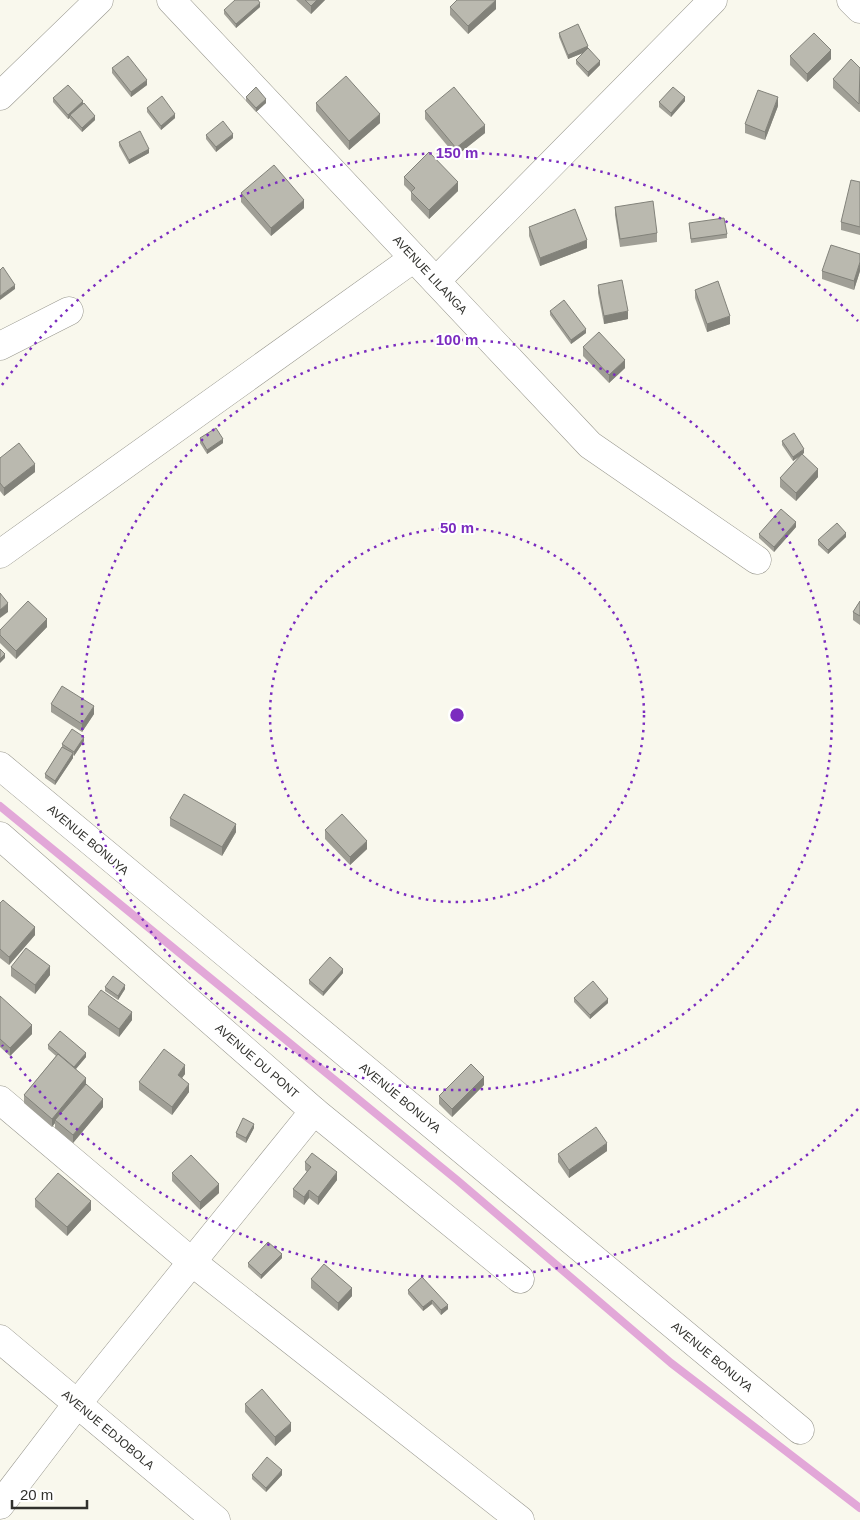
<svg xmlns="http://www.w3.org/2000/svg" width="860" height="1520" font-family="Helvetica,sans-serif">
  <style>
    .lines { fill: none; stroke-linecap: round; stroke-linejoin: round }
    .stream { stroke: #e2a7d8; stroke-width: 8 }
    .street-casing { stroke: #98978e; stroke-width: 29 }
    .street { stroke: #fff; stroke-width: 28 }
    .wall { fill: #a09f96 }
    .shaded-wall { fill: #82827a }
    .building { fill: #bab9af; stroke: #82827a }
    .ring { fill: none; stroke: #7b2cbf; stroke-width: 2.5; stroke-dasharray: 2.5 5 }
    .labels { text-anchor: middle; stroke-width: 4; stroke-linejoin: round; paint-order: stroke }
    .street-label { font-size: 12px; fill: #31312d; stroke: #fff }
    .centre { fill: #7b2cbf; stroke: #fff; stroke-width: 2.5 }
    .ring-label { font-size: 15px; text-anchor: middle; font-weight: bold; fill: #7b2cbf; stroke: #fff; stroke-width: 4; stroke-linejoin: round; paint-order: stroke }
  </style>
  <rect width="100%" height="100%" fill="#f9f8ed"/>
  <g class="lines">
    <polyline class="stream" points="0,806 457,1180 671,1363 860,1508"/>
    <g class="street-casing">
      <g id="street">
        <polyline points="171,0 590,445 757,560"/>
        <polyline points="851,0 860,9"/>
        <polyline points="0,96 99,0"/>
        <polyline points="436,281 713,0"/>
        <polyline points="0,346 69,311"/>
        <polyline points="0,554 414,258"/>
        <polyline points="0,766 800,1430"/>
        <polyline points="0,836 314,1111 520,1279"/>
        <polyline points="0,1100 192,1262 520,1520"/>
        <polyline points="0,1339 216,1520"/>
        <polyline points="0,1505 77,1404 314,1111"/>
      </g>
    </g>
    <use href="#street" class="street"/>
  </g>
  <g class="wall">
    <polygon points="296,0 325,0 311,14"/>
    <polygon points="260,7 236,28 224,14 224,10"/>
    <polygon points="450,7 496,9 468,34 450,15"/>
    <polygon points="559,33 588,48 600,65 588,77 576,64 576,60 583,53 568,59 559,37"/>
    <polygon points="790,56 831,59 807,82 790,65"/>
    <polygon points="112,68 147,85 131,97 112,73"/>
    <polygon points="860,68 860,112 859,112 833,88 833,79"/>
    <polygon points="246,97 266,103 256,112 246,101"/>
    <polygon points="53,98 83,103 95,120 82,132 70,119 70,118 68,119 53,102"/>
    <polygon points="685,101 671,117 659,107 659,102"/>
    <polygon points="316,103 380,123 349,150 316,111"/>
    <polygon points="778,106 765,140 745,133 745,124"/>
    <polygon points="147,108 175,118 161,130 147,112"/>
    <polygon points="425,111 485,133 456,156 425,119"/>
    <polygon points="206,135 233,138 216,152 206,139"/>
    <polygon points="119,142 149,153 129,164 119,146"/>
    <polygon points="404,177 458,191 429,219 411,200 411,192 404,185"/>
    <polygon points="860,182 860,235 841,230 841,222"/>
    <polygon points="241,193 304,208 271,236 241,202"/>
    <polygon points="615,207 657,233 657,242 620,247 615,215"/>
    <polygon points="689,223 727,234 727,238 691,243"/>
    <polygon points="529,227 587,248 540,266 529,236"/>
    <polygon points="860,254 860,271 854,290 822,279 822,271"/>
    <polygon points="598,285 628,319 604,324 598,293"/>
    <polygon points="695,290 730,324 707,332 695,298"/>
    <polygon points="550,311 586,333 571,344 550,315"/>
    <polygon points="583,347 625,368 609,383 583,356"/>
    <polygon points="200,438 223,443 207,454 200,443"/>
    <polygon points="782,441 804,453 802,454 818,477 796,501 780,487 780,478 800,456 793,461 782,445"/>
    <polygon points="0,458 35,472 4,496 0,491"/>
    <polygon points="796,527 774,552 759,538 759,534"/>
    <polygon points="846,537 828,554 818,545 818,540"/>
    <polygon points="860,601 860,625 853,620 853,612"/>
    <polygon points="47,627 16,659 0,643 0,630"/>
    <polygon points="51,704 94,714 82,732 51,712"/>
    <polygon points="84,741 74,756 73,755 73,758 55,785 45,778 45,774 62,747 62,744"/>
    <polygon points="170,818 236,832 222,856 170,826"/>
    <polygon points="325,830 367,849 350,865 325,839"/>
    <polygon points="0,903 35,935 9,965 0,958"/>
    <polygon points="11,967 50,975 35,994 11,976"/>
    <polygon points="343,973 323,996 309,984 309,980"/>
    <polygon points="105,987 125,989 118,1000 105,991"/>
    <polygon points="0,996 32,1034 10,1056 0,1047"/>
    <polygon points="574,998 608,1003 590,1019 574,1002"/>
    <polygon points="88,1007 132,1020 119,1037 88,1015"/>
    <polygon points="48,1045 86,1057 76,1069 86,1085 103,1107 73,1143 55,1128 55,1123 52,1127 24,1103 24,1095 56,1056 48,1049"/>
    <polygon points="185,1074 182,1078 189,1092 172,1115 139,1090 139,1082"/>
    <polygon points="484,1085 452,1117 439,1104 439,1096"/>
    <polygon points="254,1128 246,1143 236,1137 236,1133"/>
    <polygon points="607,1151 569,1178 558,1162 558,1154"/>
    <polygon points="305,1162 337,1180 318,1205 309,1198 304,1205 293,1197 293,1189 307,1172 305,1170"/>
    <polygon points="172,1173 219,1193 200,1210 172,1181"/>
    <polygon points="35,1199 91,1210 67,1236 35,1207"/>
    <polygon points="282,1258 261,1279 248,1267 248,1263"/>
    <polygon points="422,1277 448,1309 441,1315 432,1304 423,1311 408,1294 408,1290"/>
    <polygon points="311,1279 352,1296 338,1311 311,1288"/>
    <polygon points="245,1404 291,1431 275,1446 245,1412"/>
    <polygon points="252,1475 282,1475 266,1492 252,1479"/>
  </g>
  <g class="shaded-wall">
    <polygon points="317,0 325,0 311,14 311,6"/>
    <polygon points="496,0 496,9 468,34 468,26"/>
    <polygon points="260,3 260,7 236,28 236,24"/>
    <polygon points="588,46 588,51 568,59 568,55"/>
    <polygon points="831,50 831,59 807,82 807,74"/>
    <polygon points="600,61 600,65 588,77 588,72"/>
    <polygon points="147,80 147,85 131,97 131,92"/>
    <polygon points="685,97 685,101 671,117 671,113"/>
    <polygon points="778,97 778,106 765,140 765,132"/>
    <polygon points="266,99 266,103 256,112 256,108"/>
    <polygon points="83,101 83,106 70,115 70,118 68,119 68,115"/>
    <polygon points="175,114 175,118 161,130 161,126"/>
    <polygon points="380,114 380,123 349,150 349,141"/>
    <polygon points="95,116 95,120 82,132 82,128"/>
    <polygon points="485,125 485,133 456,156 456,148"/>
    <polygon points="233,134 233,138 216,152 216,147"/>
    <polygon points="149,149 149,153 129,164 129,160"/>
    <polygon points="458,182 458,191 429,219 429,210"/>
    <polygon points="304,200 304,208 271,236 271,228"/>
    <polygon points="587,240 587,248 540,266 540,258"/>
    <polygon points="860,262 860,271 854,290 854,281"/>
    <polygon points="15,285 15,289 0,300 0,296"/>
    <polygon points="628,311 628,319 604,324 604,316"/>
    <polygon points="730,316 730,324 707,332 707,324"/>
    <polygon points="586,329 586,333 571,344 571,340"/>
    <polygon points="625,360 625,368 609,383 609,375"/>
    <polygon points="223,439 223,443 207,454 207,450"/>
    <polygon points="804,449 804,453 793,461 793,457"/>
    <polygon points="35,464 35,472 4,496 4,488"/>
    <polygon points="818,469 818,477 796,501 796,493"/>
    <polygon points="796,522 796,527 774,552 774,547"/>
    <polygon points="846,533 846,537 828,554 828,550"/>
    <polygon points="8,603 8,612 0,618 0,610"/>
    <polygon points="47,619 47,627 16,659 16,651"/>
    <polygon points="5,654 5,658 0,663 0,659"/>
    <polygon points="94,706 94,714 82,732 82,724"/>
    <polygon points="84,737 84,741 74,756 74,752"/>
    <polygon points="73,753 73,758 55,785 55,781"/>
    <polygon points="236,824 236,832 222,856 222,847"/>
    <polygon points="367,841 367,849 350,865 350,857"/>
    <polygon points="35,927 35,935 9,965 9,957"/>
    <polygon points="50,966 50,975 35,994 35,985"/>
    <polygon points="343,969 343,973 323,996 323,992"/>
    <polygon points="125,985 125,989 118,1000 118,996"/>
    <polygon points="608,999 608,1003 590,1019 590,1015"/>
    <polygon points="132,1012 132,1020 119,1037 119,1029"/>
    <polygon points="32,1025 32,1034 10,1056 10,1048"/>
    <polygon points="86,1053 86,1057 74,1071 74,1067"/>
    <polygon points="185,1065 185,1074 178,1083 178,1075"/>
    <polygon points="484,1077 484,1085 452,1117 452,1109"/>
    <polygon points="86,1078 86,1086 55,1120 55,1123 52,1127 52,1119"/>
    <polygon points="189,1084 189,1092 172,1115 172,1107"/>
    <polygon points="103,1099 103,1107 73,1143 73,1135"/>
    <polygon points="254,1124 254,1128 246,1143 246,1138"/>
    <polygon points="607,1143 607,1151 569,1178 569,1170"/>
    <polygon points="337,1172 337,1180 318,1205 318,1197"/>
    <polygon points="219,1184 219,1193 200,1210 200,1202"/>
    <polygon points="309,1190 309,1198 304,1205 304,1197"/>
    <polygon points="91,1201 91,1210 67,1236 67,1227"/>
    <polygon points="282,1254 282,1258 261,1279 261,1275"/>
    <polygon points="352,1288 352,1296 338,1311 338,1303"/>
    <polygon points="432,1300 432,1304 423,1311 423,1307"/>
    <polygon points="448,1305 448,1309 441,1315 441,1310"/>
    <polygon points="291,1423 291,1431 275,1446 275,1437"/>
    <polygon points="282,1470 282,1475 266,1492 266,1488"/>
  </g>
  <g class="building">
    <polygon points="235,0 258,0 260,3 236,24 224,10"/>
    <polygon points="305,0 317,0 311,6"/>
    <polygon points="457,0 496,0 468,26 450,7"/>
    <polygon points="578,24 588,46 568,55 559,33"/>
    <polygon points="814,33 831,50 807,74 790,56"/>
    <polygon points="588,48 600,61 588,72 576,60"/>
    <polygon points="128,56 147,80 131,92 112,68"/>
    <polygon points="851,59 860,68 859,104 833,79"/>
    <polygon points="346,76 380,114 349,141 316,103"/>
    <polygon points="68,85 83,101 68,115 53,98"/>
    <polygon points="256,87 266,99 256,108 246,97"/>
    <polygon points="454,87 485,125 456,148 425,111"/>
    <polygon points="673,87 685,97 671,113 659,102"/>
    <polygon points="758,90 778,97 765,132 745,124"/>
    <polygon points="162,96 175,114 161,126 147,108"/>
    <polygon points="84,103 95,116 82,128 70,115"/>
    <polygon points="223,121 233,134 216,147 206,135"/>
    <polygon points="140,131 149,149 129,160 119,142"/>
    <polygon points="429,152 458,182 429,210 411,192 415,188 404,177"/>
    <polygon points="274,165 304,200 271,228 241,193"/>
    <polygon points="851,180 860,182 860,227 841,222"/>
    <polygon points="653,201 657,233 620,239 615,207"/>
    <polygon points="575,209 587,240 540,258 529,227"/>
    <polygon points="724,218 727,234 691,239 689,223"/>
    <polygon points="831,245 860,254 860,262 854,281 822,271"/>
    <polygon points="3,267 15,285 0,296 0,270"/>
    <polygon points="622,280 628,311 604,316 598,285"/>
    <polygon points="718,281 730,316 707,324 695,290"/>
    <polygon points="564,300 586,329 571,340 550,311"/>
    <polygon points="599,332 625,360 609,375 583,347"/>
    <polygon points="216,428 223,439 207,450 200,438"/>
    <polygon points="794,433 804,449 793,457 782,441"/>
    <polygon points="19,443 35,464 4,488 0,483 0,458"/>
    <polygon points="802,454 818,469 796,493 780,478"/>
    <polygon points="781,509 796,522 774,547 759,534"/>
    <polygon points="837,523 846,533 828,550 818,540"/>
    <polygon points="0,593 8,603 0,610"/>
    <polygon points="28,601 47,619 16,651 0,635 0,630"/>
    <polygon points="860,601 860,616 853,612"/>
    <polygon points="0,649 5,654 0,659"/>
    <polygon points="62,686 94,706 82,724 51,704"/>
    <polygon points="72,729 84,737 74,752 62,744"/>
    <polygon points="62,747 73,753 55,781 45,774"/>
    <polygon points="184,794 236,824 222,847 170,818"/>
    <polygon points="342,814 367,841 350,857 325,830"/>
    <polygon points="3,900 35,927 9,957 0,949 0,903"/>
    <polygon points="26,948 50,966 35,985 11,967"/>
    <polygon points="330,957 343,969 323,992 309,980"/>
    <polygon points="113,976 125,985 118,996 105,987"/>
    <polygon points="593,981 608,999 590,1015 574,998"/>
    <polygon points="101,990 132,1012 119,1029 88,1007"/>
    <polygon points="0,996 32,1025 10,1048 0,1039"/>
    <polygon points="60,1031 86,1053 74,1067 48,1045"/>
    <polygon points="164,1049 185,1065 178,1075 189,1084 172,1107 139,1082"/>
    <polygon points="58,1054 86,1078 52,1119 24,1095"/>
    <polygon points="471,1064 484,1077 452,1109 439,1096"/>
    <polygon points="86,1084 103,1099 73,1135 55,1120"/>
    <polygon points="243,1118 254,1124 246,1138 236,1133"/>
    <polygon points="596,1127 607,1143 569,1170 558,1154"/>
    <polygon points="312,1153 337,1172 318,1197 309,1190 304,1197 293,1189 311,1167 305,1162"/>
    <polygon points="191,1155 219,1184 200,1202 172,1173"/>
    <polygon points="58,1173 91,1201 67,1227 35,1199"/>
    <polygon points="268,1242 282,1254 261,1275 248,1263"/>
    <polygon points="324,1264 352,1288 338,1303 311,1279"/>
    <polygon points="422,1277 448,1305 441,1310 432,1300 423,1307 408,1290"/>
    <polygon points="262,1389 291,1423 275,1437 245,1404"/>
    <polygon points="267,1457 282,1470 266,1488 252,1475"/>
  </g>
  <g class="ring">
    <circle cx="457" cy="715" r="187"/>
    <circle cx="457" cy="715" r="375"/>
    <path d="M858 1109A562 562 0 0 1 2 1045M2 385A562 562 0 0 1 858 321"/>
  </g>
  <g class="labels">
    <g class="street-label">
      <text transform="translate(430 275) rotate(47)" y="4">AVENUE LILANGA</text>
      <text transform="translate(88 840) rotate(40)" y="4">AVENUE BONUYA</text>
      <text transform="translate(257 1061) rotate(41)" y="4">AVENUE DU PONT</text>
      <text transform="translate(400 1098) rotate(40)" y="4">AVENUE BONUYA</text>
      <text transform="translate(712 1357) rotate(40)" y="4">AVENUE BONUYA</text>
      <text transform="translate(108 1430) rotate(40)" y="4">AVENUE EDJOBOLA</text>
    </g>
  </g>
  <circle cx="457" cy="715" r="8" class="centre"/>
  <g class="ring-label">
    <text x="457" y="158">150 m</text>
    <text x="457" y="345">100 m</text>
    <text x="457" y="533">50 m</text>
  </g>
  <path d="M12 1500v8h75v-8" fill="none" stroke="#31312d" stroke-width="2.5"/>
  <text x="20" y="1500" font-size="15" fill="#31312d" stroke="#ffffff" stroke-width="4" paint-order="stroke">20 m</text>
</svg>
